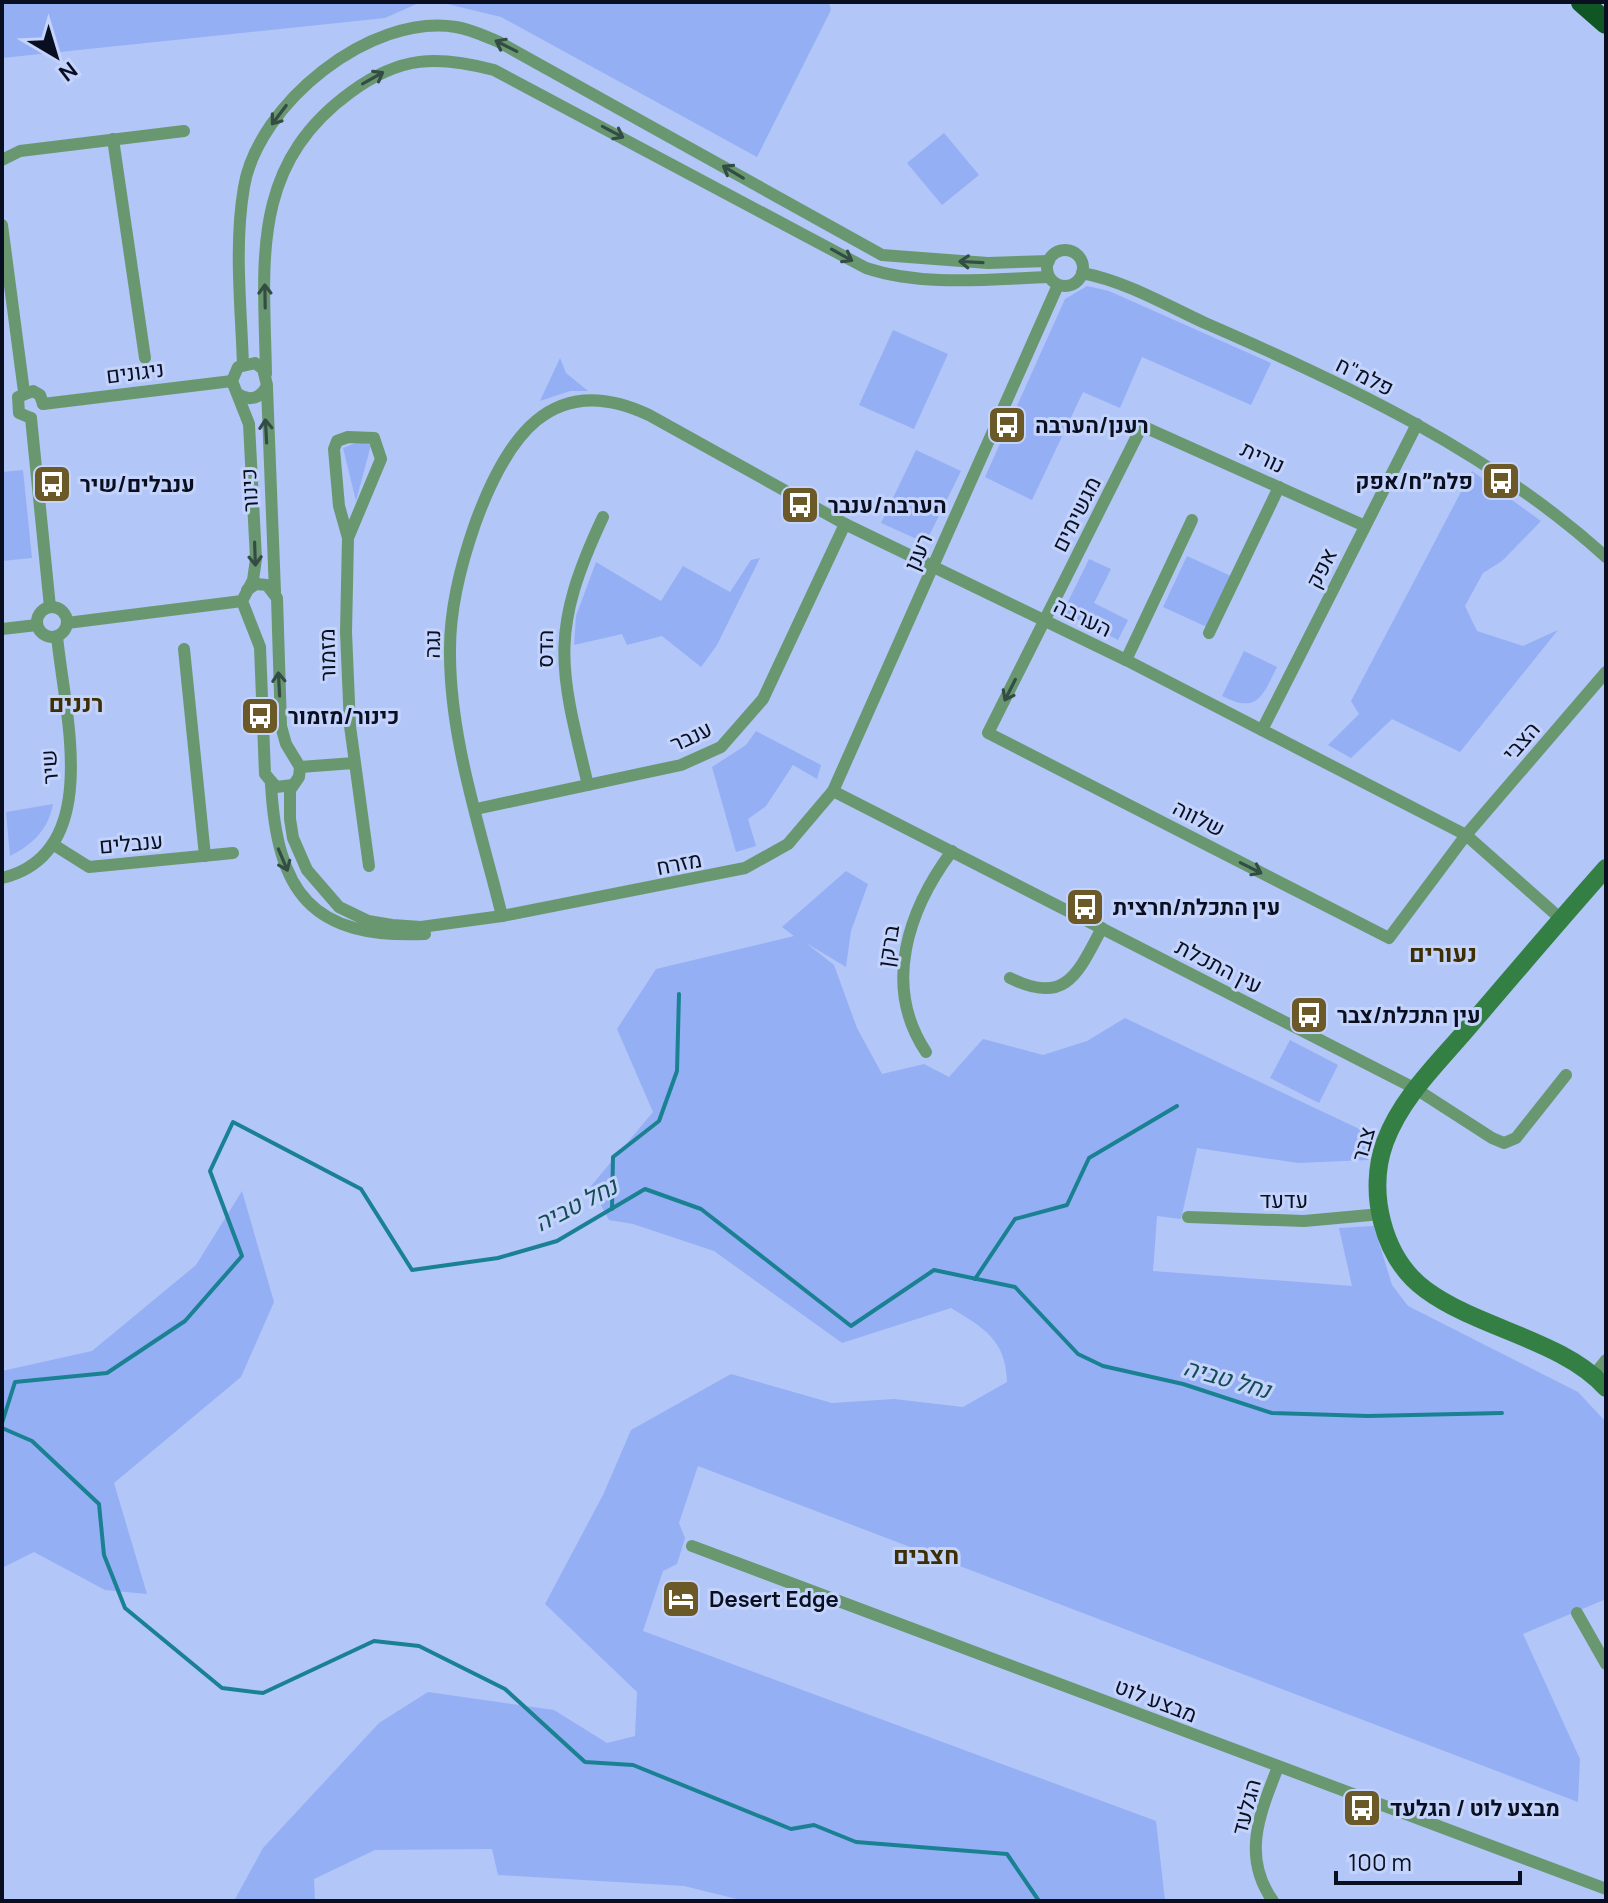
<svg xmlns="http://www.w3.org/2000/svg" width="1608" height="1903" font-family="Manrope,Heebo,sans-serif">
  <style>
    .green { fill: #95aff4 }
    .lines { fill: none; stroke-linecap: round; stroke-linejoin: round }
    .stream { stroke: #1a8193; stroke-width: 4 }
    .street { stroke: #699870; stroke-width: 12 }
    .secondary { stroke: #348044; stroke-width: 18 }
    .highway { stroke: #105624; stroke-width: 22 }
    .oneway { stroke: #344d44 }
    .labels { text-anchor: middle; stroke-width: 6; stroke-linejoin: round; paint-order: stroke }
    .street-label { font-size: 22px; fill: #090f20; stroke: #c3d3fb }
    .poi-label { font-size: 22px; font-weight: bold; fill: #090f20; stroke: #c3d3fb; text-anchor: start }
    .neighbourhood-label { font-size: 24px; font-weight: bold; fill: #3d2e04; stroke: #c3d3fb }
    .water-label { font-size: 24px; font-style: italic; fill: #134c53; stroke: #c3d3fb }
  </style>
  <rect width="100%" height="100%" fill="#b2c6f8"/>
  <g class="green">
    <polygon points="2,2 421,2 385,18 2,58"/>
    <polygon points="439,2 829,2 831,10 757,157 501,17"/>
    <polygon points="944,133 979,175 942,205 907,163"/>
    <polygon points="1087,286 1109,291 1271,363 1251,405 1142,357 1120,408 1083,392 1032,500 985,477 1065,299"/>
    <polygon points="893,330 948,354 914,429 859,405"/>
    <polygon points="560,358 566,373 588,391 570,391 540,401"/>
    <polygon points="358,442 371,445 356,501 343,448"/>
    <polygon points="916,450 961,471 930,534 919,540 881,523"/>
    <polygon points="23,470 32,558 2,561 2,472"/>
    <polygon points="1472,471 1541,521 1502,561 1483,573 1465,606 1477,631 1523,646 1558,630 1460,752 1392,719 1351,758 1328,745 1359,714 1351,701"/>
    <polygon points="1187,556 1231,576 1207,627 1163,607"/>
    <polygon points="760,558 717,645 701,667 662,636 627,645 622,634 574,645 576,616 596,562 661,601 683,566 730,592 751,560"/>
    <polygon points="1089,559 1111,569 1094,603 1128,620 1118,640 1063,612"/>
    <path d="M1244,651L1277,667C1262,697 1257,714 1222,696Z"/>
    <polygon points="756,731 821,765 817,779 793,765 766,806 748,819 756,846 736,852 712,767 746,745"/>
    <path d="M53,804C48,830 33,844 10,856L6,812Z"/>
    <path d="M846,871L868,884L851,931L846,967L806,943L834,965L857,1028L882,1074L924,1064L949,1077L983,1039L1043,1055L1087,1041L1125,1018L1372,1135L1368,1160L1298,1163L1197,1148L1181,1219L1157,1216L1153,1271L1352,1286L1339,1228L1374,1226L1392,1285L1408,1306L1578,1392L1606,1422V1599L1523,1634L1580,1759L1578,1802L698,1466L679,1523L685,1538L677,1564L663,1571L643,1631L1156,1821L1165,1901H745L684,1886L498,1875L492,1849L375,1850L314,1879L315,1901H234L263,1848L379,1723L428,1692L554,1710L607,1743L635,1736L637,1692L545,1604L603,1495L631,1430L731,1374L832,1403L894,1399L963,1407L1007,1382C1006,1340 984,1328 951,1308L842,1343L714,1251L633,1224L609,1220L591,1186L653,1112L617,1029L656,969L794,936L782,927Z"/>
    <polygon points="1290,1040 1338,1065 1319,1103 1270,1078"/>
    <polygon points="242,1191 274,1302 241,1377 114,1483 147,1594 105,1590 34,1552 2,1568 2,1371 92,1351 196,1265"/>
  </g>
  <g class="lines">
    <g class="stream">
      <polyline points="612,1209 613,1157 659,1121 677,1071 679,994"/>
      <polyline points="975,1279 1015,1219 1067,1205 1089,1158 1177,1106"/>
      <polyline points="2,1423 15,1382 107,1373 185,1321 242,1256 210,1171 233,1122 361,1189 412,1270 498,1258 557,1241 645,1189 701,1209 851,1326 934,1270 1015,1287 1078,1354 1103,1366 1183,1384 1272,1413 1368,1416 1502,1413"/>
      <polyline points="2,1428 32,1441 99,1504 104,1555 125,1608 222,1688 263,1693 374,1641 419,1646 505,1689 585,1762 633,1765 791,1829 814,1825 856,1842 1007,1854 1039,1901"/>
    </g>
    <g class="street">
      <polyline points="113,139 145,358"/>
      <polyline points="2,160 20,151 184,131"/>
      <polyline points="2,225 24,392"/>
      <circle cx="1065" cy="268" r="18"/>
      <path d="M1082,273C1125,281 1166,305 1205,323C1348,385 1490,452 1606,557"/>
      <path d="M243,365C241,306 234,245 244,187C258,104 370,13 456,27C470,29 484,36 497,41L882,255L988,263L1049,261"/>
      <path d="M266,374C264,262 249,166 351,92C400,56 437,55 494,70L866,268C923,287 989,279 1049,277"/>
      <polyline points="267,388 275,592"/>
      <path d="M238,394C250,402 262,398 267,385L263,369L255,363L238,367L232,381L249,424L256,559L253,580L242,601L260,647L265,774L276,787L293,785"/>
      <polyline points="43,404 232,381"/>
      <polyline points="31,418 50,607"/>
      <polyline points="31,418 19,413 18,397 33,391 40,395 43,404"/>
      <polyline points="1365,526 1142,426 988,733 1389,938 1466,835 1606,672"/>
      <polyline points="348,538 381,459 374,438 348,437 337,441 334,449 339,506 348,538 346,632 350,726 369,866"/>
      <polyline points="247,590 256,584 267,585 277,598 281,726 286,744 300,767 299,777 290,790 290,819 293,838 307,870 339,907 368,921 392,925 421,927 502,916 745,868 788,844 833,791 1058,285"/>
      <circle cx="52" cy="622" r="15"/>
      <polyline points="67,623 242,601"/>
      <polyline points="2,629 37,625"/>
      <polyline points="1209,633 1279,487"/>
      <polyline points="184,649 205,856"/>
      <polyline points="1126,660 1192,520"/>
      <polyline points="1262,730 1417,424"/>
      <polyline points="300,767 354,763"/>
      <path d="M271,784C277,892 311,939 425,934"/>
      <path d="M588,785C559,666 549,632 603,517"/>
      <polyline points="833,791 1416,1089 1492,1138 1504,1143 1516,1138 1566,1075"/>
      <polyline points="476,809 681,765 721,747 763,699 845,524"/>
      <polyline points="54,845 89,867 233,853"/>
      <path d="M2,878C105,853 64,712 57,636"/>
      <path d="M502,916C481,830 449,738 450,649C450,606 461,564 475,524C505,441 550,368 649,415L845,524L1126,660L1466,835L1561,919"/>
      <path d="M1010,978C1066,1006 1078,973 1102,928"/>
      <path d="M926,1052C882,986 908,910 952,851"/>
      <polyline points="1188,1217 1304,1221 1381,1214"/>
      <polyline points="1594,1375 1606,1360"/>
      <polyline points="692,1546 1606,1889"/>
      <polyline points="1577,1613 1606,1664"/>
      <path d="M1273,1901C1241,1856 1260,1813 1278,1767"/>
    </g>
    <path class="secondary" d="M1606,868C1559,921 1513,975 1467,1029C1438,1063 1401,1098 1385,1142C1367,1191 1382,1258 1426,1290C1479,1329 1563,1340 1606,1388"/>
    <polyline class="highway" points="1582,2 1606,23"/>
  </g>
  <defs><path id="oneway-shaft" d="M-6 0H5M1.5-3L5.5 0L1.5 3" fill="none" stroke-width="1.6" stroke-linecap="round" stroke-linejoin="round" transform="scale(2)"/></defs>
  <g class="oneway">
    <use href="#oneway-shaft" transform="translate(506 46) rotate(-153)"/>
    <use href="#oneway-shaft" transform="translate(373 78) rotate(-29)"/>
    <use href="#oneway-shaft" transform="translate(279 115) rotate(127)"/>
    <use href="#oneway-shaft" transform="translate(613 132) rotate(28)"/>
    <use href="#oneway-shaft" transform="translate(733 172) rotate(-149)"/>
    <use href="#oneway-shaft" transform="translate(842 255) rotate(29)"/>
    <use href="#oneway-shaft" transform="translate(971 262) rotate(-177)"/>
    <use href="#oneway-shaft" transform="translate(265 296) rotate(-91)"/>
    <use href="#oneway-shaft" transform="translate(266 431) rotate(-93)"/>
    <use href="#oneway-shaft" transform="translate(255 554) rotate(88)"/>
    <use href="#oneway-shaft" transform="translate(279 684) rotate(-93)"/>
    <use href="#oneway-shaft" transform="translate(1010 690) rotate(117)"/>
    <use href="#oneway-shaft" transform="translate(283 860) rotate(67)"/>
    <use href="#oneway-shaft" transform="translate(1251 868) rotate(27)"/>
  </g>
  <defs>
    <g id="bus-square" transform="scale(2)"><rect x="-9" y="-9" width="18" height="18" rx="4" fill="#6c5928" stroke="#c3d3fb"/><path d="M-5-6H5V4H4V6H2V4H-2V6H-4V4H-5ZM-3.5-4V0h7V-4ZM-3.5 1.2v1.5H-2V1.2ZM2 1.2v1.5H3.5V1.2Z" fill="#fff"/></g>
    <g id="hotel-square" transform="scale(2)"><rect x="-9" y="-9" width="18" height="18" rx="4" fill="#6c5928" stroke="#c3d3fb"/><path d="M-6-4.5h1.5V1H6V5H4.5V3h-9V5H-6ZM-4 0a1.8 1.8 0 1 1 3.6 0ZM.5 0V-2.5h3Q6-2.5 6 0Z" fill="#fff"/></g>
  </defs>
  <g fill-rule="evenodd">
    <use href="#bus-square" x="1007" y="425"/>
    <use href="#bus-square" x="1501" y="481"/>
    <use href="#bus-square" x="52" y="484"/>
    <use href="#bus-square" x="800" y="505"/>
    <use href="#bus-square" x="260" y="716"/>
    <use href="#bus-square" x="1085" y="907"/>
    <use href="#bus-square" x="1309" y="1015"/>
    <use href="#hotel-square" x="681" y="1599"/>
    <use href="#bus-square" x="1362" y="1808"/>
  </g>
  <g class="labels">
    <g class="street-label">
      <text transform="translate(135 372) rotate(-7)" y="8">ניגונים</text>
      <text transform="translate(1365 376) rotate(26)" y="8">פלמ"ח</text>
      <text transform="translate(1263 457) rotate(25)" y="8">נורית</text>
      <text transform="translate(249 490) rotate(-93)" y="8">כינור</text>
      <text transform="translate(1076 514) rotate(-63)" y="8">מגשימים</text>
      <text transform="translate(918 552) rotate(-66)" y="8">רענן</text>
      <text transform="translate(1321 568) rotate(-63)" y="8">אפק</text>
      <text transform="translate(1083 617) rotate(26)" y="8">הערבה</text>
      <text transform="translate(432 644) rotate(-89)" y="8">נגה</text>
      <text transform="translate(545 649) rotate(-89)" y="8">הדס</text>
      <text transform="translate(327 655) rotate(-91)" y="8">מזמור</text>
      <text transform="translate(691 736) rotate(-25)" y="8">ענבר</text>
      <text transform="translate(1521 741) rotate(-49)" y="8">הצבי</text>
      <text transform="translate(49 767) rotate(-94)" y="8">שיר</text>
      <text transform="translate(1199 818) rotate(27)" y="8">שלווה</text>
      <text transform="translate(131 843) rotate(-5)" y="8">ענבלים</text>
      <text transform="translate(679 863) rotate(-11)" y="8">מזרח</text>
      <text transform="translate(888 946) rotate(-81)" y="8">ברקן</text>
      <text transform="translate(1219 966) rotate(27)" y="8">עין התכלת</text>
      <text transform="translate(1363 1144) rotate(-74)" y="8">צבר</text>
      <text x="1284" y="1208">עדעד</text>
      <text transform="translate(1156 1700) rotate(21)" y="8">מבצע לוט</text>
      <text transform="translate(1246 1807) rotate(-75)" y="8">הגלעד</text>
    </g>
    <g class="poi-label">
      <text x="1035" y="433">רענן/הערבה</text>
      <text x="1473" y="489" text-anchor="end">פלמ״ח/אפק</text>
      <text x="80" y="492">ענבלים/שיר</text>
      <text x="828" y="513">הערבה/ענבר</text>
      <text x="288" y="724">כינור/מזמור</text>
      <text x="1113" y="915">עין התכלת/חרצית</text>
      <text x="1337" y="1023">עין התכלת/צבר</text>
      <text x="709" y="1607">Desert Edge</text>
      <text x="1390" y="1816">מבצע לוט / הגלעד</text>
    </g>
    <g class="neighbourhood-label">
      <text x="76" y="712">רננים</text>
      <text x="1443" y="962">נעורים</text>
      <text x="926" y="1564">חצבים</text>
    </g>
    <g class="water-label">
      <text transform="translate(576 1205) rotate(-27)" y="8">נחל טביה</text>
      <text transform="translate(1227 1379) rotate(16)" y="8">נחל טביה</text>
    </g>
  </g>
  <rect width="1608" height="1903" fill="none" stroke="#090f20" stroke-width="8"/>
  <g transform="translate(56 56) rotate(142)" stroke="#c3d3fb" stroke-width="6" paint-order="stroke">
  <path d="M0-6L14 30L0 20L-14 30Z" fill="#090f20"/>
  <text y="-12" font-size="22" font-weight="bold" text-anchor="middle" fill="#090f20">N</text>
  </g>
  <path d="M1336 1871v12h184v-12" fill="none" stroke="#090f20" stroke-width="4"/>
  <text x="1348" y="1871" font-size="24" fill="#090f20" stroke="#c3d3fb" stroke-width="6" paint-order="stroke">100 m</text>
</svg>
